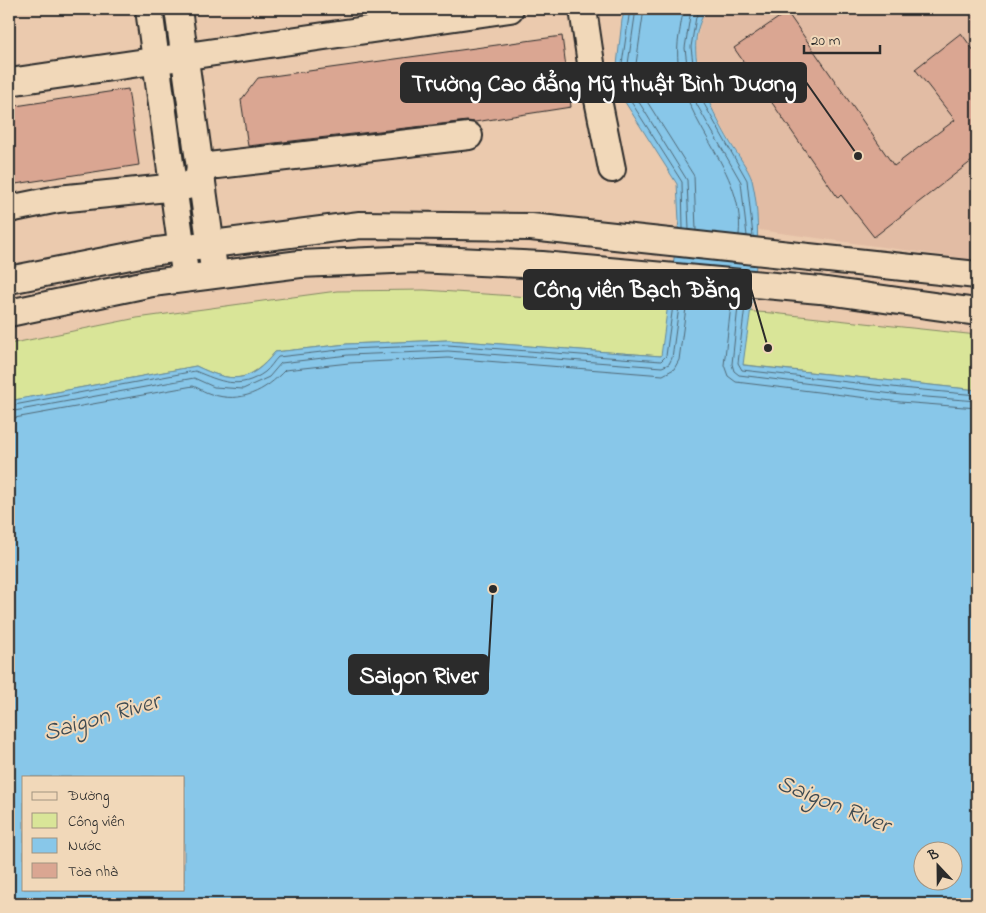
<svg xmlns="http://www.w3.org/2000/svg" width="986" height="913" font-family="'Indie Flower',sans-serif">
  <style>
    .built { fill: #e2bca4 }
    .green { fill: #d9e598; stroke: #828862 }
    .water { fill: #88c7e9; stroke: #63899d; fill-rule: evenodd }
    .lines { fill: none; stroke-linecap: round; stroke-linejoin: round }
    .shore { stroke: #506977; stroke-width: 1 }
    .building { fill: #daa692; stroke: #2b2b2b }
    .minor-casing { stroke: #2b2b2b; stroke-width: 30 }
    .minor { stroke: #f1d8b9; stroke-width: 26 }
    .labels { text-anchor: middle; stroke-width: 4; stroke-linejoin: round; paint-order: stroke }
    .water-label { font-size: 24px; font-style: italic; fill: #3e4a51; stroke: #f1d8b9 }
    .leader { fill: none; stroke: #2b2b2b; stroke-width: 2 }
    .callout-dot { fill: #2b2b2b; stroke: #f1d8b9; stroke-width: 2 }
    .callout { fill: #2b2b2b; stroke: #2b2b2b; stroke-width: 2 }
    .callout-label { font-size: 24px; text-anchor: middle; font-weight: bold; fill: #fff }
  </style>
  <rect width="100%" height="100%" fill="#ebcaae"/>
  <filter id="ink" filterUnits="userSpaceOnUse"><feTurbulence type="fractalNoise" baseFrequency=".02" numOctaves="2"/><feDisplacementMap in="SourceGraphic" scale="10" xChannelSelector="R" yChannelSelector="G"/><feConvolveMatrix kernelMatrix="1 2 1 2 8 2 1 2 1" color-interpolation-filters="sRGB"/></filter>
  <g filter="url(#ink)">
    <polygon class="built" points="707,9 892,9 899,11 977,9 977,260 759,230 751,178 707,99 700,79 696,48 701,18"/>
    <path class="green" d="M424,290L772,313L977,335V390L661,356L448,340L347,344L275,352C249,384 231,383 196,366L9,401V344L137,318L337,291Z"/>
    <path class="water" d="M625,9H707C679,50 709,106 731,144C737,154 748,168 752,180C766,237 750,307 743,365L977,390V904H9V401L196,366C231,383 250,384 275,352L347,344L448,340L661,356L679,221L677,184L623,99L617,65L622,20ZM24,777H184V889H24ZM924,850H954V880H924Z"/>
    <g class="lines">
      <g class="shore">
        <polyline points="630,9 622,64 628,97 682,182 683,229"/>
        <polyline points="636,9 628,64 634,94 687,180 689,230"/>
        <polyline points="644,9 636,64 641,92 694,176 696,230"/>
        <path d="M685,9C681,17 681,26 679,35C666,114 747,163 739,235"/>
        <polyline points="694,9 690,16 685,48 689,82 697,105 741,182 747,236"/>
        <polyline points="701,9 696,17 691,47 695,80 703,102 747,180 753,236"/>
        <polyline points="732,297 724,365 728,376 736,382 900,402 977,408"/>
        <polyline points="739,297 732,364 734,371 739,375 901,395 977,401"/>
        <polyline points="746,298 738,363 742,370 901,388 977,395"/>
        <path d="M9,406L195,371C220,381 239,391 265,372C270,368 274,361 278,357L348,349L448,345L661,361L666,356L675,291"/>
        <polyline points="9,412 194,378 214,387 243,389 269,377 281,363 348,355 448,351 662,367 669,364 672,358 681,292"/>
        <path d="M9,419L193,386C199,388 204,392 211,394C241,404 265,391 285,370L349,363L448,358L663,375L674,369L679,360L688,293"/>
      </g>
    </g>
    <g class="building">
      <polygon points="787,12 894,166 955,120 915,69 961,33 977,55 977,157 874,237 841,195 838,198 734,48"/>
      <polygon points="562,36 571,107 475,122 467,121 248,146 241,100 258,78"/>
      <polygon points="128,89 139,165 9,185 9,107"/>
    </g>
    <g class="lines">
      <g class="minor-casing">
        <g id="minor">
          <polyline points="149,9 184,266"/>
          <polyline points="178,9 213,262"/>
          <polyline points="583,9 592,70 612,169"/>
          <polyline points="9,82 510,9"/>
          <polyline points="9,209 58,199 187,186 198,180 200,167 469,136"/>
          <polyline points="9,280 150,252 360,225 531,227 977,275"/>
          <polyline points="9,313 152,283 300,264 416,259 542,265 820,290 977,312"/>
        </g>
      </g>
      <use href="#minor" class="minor"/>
    </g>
  </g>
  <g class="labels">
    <g class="water-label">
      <text transform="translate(101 716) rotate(-16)" y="8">Saigon River</text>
      <text transform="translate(834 803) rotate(22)" y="8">Saigon River</text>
    </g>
  </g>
  <path class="leader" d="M858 156L806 82M768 348L751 289M493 589L488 674"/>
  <g class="callout-dot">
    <circle cx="858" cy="156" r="5"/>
    <circle cx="768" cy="348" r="5"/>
    <circle cx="493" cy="589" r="5"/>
  </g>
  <g class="callout">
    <rect x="401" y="63" width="405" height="39" rx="5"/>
    <rect x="524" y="270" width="227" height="39" rx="5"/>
    <rect x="349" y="655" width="139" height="39" rx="5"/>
  </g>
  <g class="callout-label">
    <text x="604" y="91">Trường Cao đẳng Mỹ thuật Bình Dương</text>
    <text x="637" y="297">Công viên Bạch Đằng</text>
    <text x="419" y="683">Saigon River</text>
  </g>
  <rect width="986" height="913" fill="none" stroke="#f1d8b9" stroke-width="30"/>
  <rect x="15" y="15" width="956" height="883" fill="none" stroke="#2b2b2b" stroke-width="2" filter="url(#ink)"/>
  <rect x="22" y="776" width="162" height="115" fill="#f1d8b9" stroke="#a29380"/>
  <rect x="32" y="792" width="25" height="8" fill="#f1d8b9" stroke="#a29380"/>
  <text x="68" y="800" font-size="15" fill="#2b2b2b">Đường</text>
  <rect x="32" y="813" width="25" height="15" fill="#d9e598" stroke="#a29380"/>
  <text x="68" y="826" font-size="15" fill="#2b2b2b">Công viên</text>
  <rect x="32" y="838" width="25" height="15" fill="#88c7e9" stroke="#a29380"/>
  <text x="68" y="850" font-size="15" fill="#2b2b2b">Nước</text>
  <rect x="32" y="863" width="25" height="15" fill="#daa692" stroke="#a29380"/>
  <text x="68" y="876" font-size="15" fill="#2b2b2b">Tòa nhà</text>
  <g transform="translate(938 866) rotate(338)"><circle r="24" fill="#f1d8b9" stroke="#a29380"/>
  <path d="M0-4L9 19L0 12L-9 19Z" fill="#2b2b2b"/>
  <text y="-8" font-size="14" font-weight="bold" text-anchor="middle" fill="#2b2b2b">B</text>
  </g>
  <path d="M804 45v8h76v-8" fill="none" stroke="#2b2b2b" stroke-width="2.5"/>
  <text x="811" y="45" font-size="15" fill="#2b2b2b" stroke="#f1d8b9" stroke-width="4" paint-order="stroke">20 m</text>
</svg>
